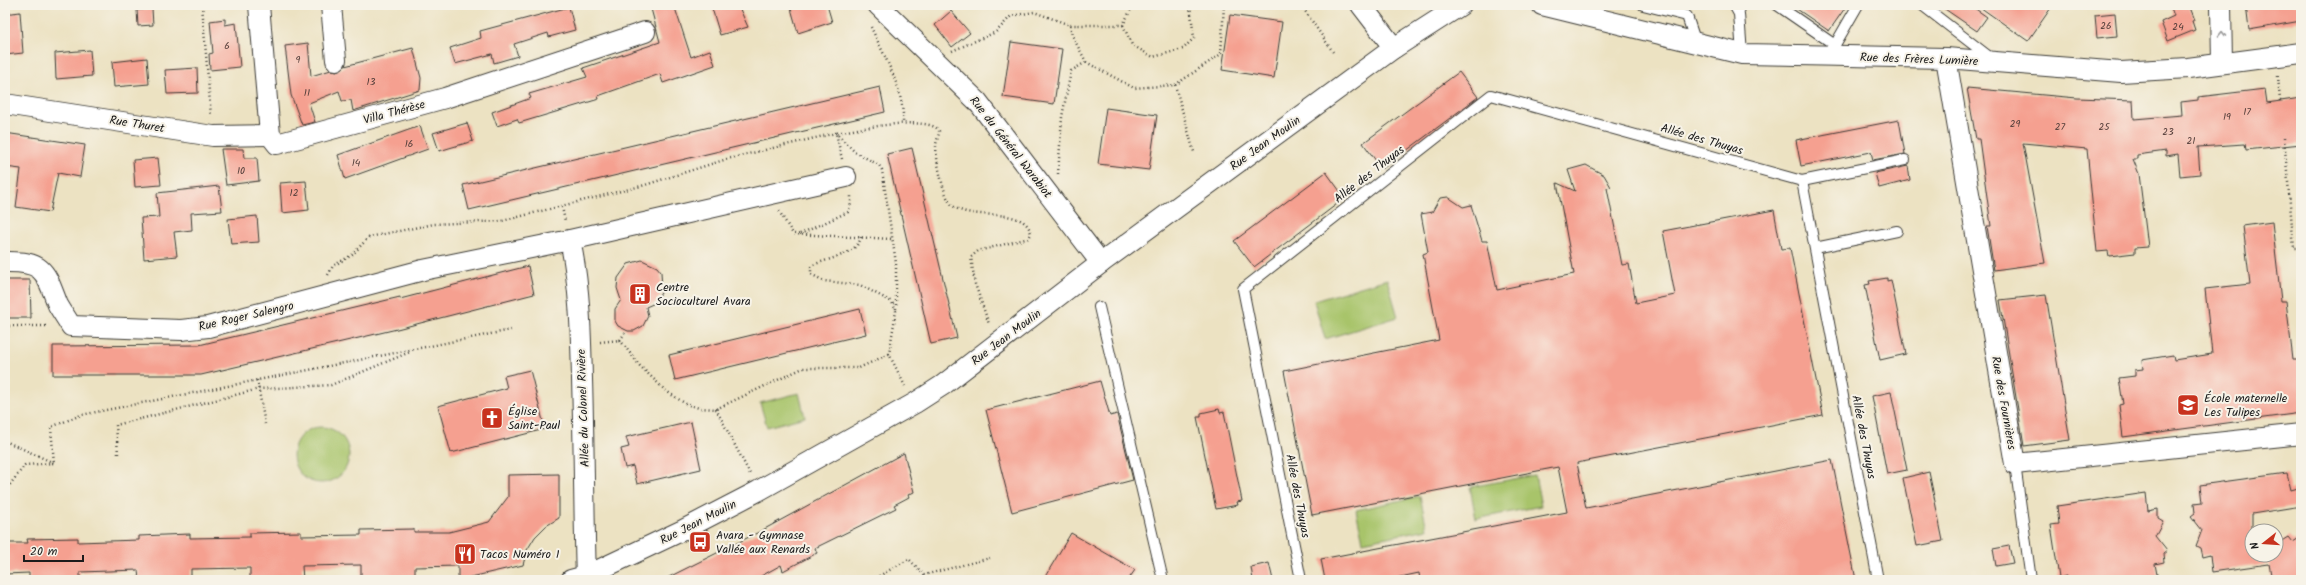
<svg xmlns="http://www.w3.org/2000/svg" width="2306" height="585" font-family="Kalam,sans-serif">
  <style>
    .green { fill: #a8c46b; stroke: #627044 }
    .building { fill: #f5a090 }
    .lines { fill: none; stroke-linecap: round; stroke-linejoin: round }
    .lane-casing { stroke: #3b3a35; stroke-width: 12 }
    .street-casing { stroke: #3b3a35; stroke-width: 22 }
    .path { stroke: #3b3a35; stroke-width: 2.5; stroke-dasharray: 1 3; stroke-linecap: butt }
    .lane { stroke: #fff; stroke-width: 10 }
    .street { stroke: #fff; stroke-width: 20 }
    .oneway { stroke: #999 }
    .labels { text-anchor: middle; stroke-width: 4; stroke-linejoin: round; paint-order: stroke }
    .number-label { font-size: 10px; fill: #523d39 }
    .street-label { font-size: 12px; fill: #1c1c1c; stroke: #f7f3e8 }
    .poi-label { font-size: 12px; fill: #1c1c1c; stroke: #f7f3e8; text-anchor: start }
  </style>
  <rect width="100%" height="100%" fill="#f7f3e8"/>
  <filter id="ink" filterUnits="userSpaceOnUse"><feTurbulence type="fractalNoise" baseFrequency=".025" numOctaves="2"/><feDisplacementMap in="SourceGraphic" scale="8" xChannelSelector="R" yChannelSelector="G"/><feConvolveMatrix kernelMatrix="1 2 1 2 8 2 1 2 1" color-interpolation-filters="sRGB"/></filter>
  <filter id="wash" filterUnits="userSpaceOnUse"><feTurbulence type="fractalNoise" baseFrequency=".012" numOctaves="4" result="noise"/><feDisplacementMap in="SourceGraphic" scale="16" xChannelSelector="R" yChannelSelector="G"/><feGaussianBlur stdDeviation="0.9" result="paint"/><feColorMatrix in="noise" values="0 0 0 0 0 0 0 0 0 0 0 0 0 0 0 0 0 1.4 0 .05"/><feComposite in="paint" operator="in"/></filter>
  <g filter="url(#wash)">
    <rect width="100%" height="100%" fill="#ece2c2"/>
    <g class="green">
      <polygon points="1387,279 1398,317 1325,339 1314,301"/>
      <polygon points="799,393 805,417 767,427 760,403"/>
      <circle cx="321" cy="455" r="28"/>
      <polygon points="1535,475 1541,506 1476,519 1470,487"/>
      <polygon points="1420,496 1427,529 1363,542 1356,510"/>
    </g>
    <g id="blocks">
      <g class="building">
        <polygon points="650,5 674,5 691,57 710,50 715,65 663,83 660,74 598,96 599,99 519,123 517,119 497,126 492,112 531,98 529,94 587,77 583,68 660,42"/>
        <polygon points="711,5 738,5 748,27 720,35"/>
        <polygon points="790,5 827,5 832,22 798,33"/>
        <polygon points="1791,5 1847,5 1829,31"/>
        <polygon points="1939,5 1970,5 1987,17 1977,31"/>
        <polygon points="1977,5 2053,5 2028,41"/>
        <polygon points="2170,5 2189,5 2195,20 2192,21 2195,30 2168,41 2161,22 2174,16"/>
        <polygon points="2246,5 2301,5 2301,21 2249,30"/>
        <polygon points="569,7 575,30 549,37 548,33 514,44 518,56 494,63 492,54 455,64 450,48 481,38 480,31"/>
        <polygon points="152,9 153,25 138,26 137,10"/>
        <polygon points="951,11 970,33 952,47 935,25"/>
        <polygon points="20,12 23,53 5,55 5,14"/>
        <polygon points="2115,13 2117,36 2097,38 2095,15"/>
        <polygon points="1230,15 1282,22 1274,78 1222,70"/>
        <polygon points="225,19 225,25 236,23 240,67 210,70 209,54 213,53 210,21"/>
        <polygon points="1011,42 1062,49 1054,104 1003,97"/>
        <polygon points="308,43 311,76 331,70 337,71 345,66 413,48 421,78 420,90 353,111 351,100 342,101 339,91 309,103 315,122 302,125 291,95 285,46"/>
        <polygon points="90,50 92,76 56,79 55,53"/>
        <polygon points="147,58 149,84 114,87 112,62"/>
        <polygon points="197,68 198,93 167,94 165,70"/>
        <polygon points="1459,72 1478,97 1382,169 1363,143"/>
        <polygon points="880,87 885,112 469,210 463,185"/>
        <polygon points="1967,88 2077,98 2133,100 2134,119 2182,115 2181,102 2198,100 2198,97 2265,89 2267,103 2301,98 2301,144 2246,150 2245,144 2198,147 2200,174 2180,176 2178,154 2166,156 2166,151 2137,155 2137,159 2133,159 2139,174 2148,247 2135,248 2135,253 2109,256 2108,251 2097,252 2087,149 2023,143 2045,263 1994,270 1987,226 1991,226 1979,139 1976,139"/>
        <polygon points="1106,108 1157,115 1149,170 1098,164"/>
        <polygon points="1899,120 1905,154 1873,160 1871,152 1801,166 1796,140"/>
        <polygon points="467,123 473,141 439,151 433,133"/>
        <polygon points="420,126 428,149 345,179 338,155"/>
        <polygon points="5,133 85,145 80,177 58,173 50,212 16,207 21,169 5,167"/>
        <polygon points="912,148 957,338 931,344 887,154"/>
        <polygon points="221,149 243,149 244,158 257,158 259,181 226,185"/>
        <polygon points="158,158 161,185 135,187 133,160"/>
        <polygon points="1586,165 1604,175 1611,187 1607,188 1622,265 1629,264 1636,303 1675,295 1663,231 1774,210 1781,249 1790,248 1823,415 1577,463 1586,508 1832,460 1856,580 1420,580 1419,573 1386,580 1325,580 1321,559 1567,512 1558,467 1312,515 1284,371 1439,340 1423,254 1428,252 1421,214 1432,212 1440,198 1448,197 1463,207 1471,205 1482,241 1487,241 1497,290 1574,274 1557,183 1575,191 1568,170"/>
        <polygon points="1908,166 1910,180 1879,188 1875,173"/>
        <polygon points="1326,172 1345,198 1254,267 1234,241"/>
        <polygon points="306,181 309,210 282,213 280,183"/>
        <polygon points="219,186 222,211 191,213 192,230 174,232 177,256 144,259 141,218 159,217 157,193"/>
        <polygon points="257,216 259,242 231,244 228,219"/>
        <polygon points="2272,222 2281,301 2286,301 2293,360 2301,360 2301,413 2123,437 2119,405 2123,404 2119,378 2135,376 2135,370 2143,369 2142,360 2173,355 2174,360 2212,354 2205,289 2250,284 2243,226"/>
        <polygon points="642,260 657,267 661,272 662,291 655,303 646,307 648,316 643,326 634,331 628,331 618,326 615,321 615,309 621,300 617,288 618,278 628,264"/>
        <polygon points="528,266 534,294 397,329 201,375 53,375 53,346 199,345 400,297 400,299"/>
        <polygon points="1887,278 1887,281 1891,280 1906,354 1880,360 1865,285 1870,284 1869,281"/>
        <polygon points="5,280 30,280 31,318 5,318"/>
        <polygon points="2046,295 2070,440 2024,446 2000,300"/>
        <polygon points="860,309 866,334 675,380 669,355"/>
        <polygon points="530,370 545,429 451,453 438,406 507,388 504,376"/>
        <polygon points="1100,381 1110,416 1117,414 1133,480 1012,512 986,410"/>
        <polygon points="1891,392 1907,470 1887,474 1872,396"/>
        <polygon points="1219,409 1220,413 1224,412 1242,501 1237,502 1238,505 1216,509 1197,417 1201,417 1201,413"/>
        <polygon points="691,422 701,469 637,484 633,466 625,468 621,449 629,447 626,437"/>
        <polygon points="904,453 914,492 908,495 909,497 894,505 896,508 815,548 817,553 783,571 781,565 754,580 663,580 759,532"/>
        <polygon points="1929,472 1943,541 1917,546 1903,478"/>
        <polygon points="2287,473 2291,490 2298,488 2301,506 2252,514 2252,555 2276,555 2276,545 2289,537 2293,542 2301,537 2301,580 2272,580 2269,564 2212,572 2210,555 2202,557 2200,548 2196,546 2202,530 2191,516 2195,513 2194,504 2202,503 2200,485"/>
        <polygon points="559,474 559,518 546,526 535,537 527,550 523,565 458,580 458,566 415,567 415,580 361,580 361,565 302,566 303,580 250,580 250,568 191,569 191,580 139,580 138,570 80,572 80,580 29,580 29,573 5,574 5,543 28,543 27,539 78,538 78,542 139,540 139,536 190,534 190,538 250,537 250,533 301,532 301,536 361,535 361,530 414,529 414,532 449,532 489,522 508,497 508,475"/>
        <polygon points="2146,493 2148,511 2158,509 2158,518 2163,521 2155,536 2167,551 2163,554 2164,562 2155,564 2158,580 2068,580 2067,576 2059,578 2051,525 2059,524 2057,506"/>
        <polygon points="1071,533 1135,570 1128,580 1043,580"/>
        <polygon points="2009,546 2013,563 1996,566 1993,549"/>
        <polygon points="1269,563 1273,580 1253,580 1251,567"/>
      </g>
    </g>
  </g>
  <g filter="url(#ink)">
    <use href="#blocks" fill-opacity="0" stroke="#3b3a35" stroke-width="1"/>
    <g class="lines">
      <g class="lane-casing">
        <g id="lane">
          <polyline points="1643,5 1687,16 1696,43"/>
          <polyline points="1734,5 1739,14 1742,54"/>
          <polyline points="1777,5 1835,45"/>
          <polyline points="1922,5 1992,59"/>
          <polyline points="1832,50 1858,5"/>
          <polyline points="1802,181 1905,160"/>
          <polyline points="1815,248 1897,231"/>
          <polyline points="1099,307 1163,580"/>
          <polyline points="2015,464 2031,580"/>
          <polyline points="1301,580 1243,289 1491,95 1802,181 1878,580"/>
        </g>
      </g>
      <g class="street-casing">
        <g id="street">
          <polyline points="259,5 270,135 277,144 445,98 645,32"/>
          <polyline points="331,5 336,60"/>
          <polyline points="878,5 978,102 1101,263"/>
          <polyline points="1361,5 1394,48"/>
          <polyline points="1542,5 1742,54 1946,58 2121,72 2188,68 2301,53"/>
          <polyline points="2221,5 2222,63"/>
          <polyline points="1946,58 2015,464 2301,434"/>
          <polyline points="5,104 213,136 270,135"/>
          <path d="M570,240C580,286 581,333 582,379C584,446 584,513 586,580"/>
          <path d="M5,262C45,261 45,272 58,305C62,312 67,319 71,326L181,330L208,327L423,270L570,240L846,177"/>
          <polyline points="571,580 586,576 681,531 758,491 915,403 943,385 1101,263 1394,48 1461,5"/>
        </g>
      </g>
      <g class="path">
        <polyline points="202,5 211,116"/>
        <polyline points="1301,5 1333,52"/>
        <polyline points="1070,25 1072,35 1086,62"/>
        <polyline points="1123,25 1132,45 1153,57 1183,49 1194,38 1190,5"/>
        <path d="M871,27C884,56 905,91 903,123"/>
        <polyline points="952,51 996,32 1011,16 1034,12 1070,25 1123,25 1133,5"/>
        <polyline points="1086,62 1134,88 1175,85 1221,54 1224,5"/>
        <polyline points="2278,76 2280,101"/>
        <polyline points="1175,85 1194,152"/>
        <polyline points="2284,138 2294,248 2301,248"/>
        <path d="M842,159L836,133C853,130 930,114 939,131C939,136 936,141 936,146C936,158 943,197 952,205C971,223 1025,204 1031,234L1029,238L978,251L971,257L975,284L989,324"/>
        <polyline points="1058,174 1062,117 1071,71 1086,62"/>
        <polyline points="562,207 565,221"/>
        <polyline points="779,211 793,234 893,239"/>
        <polyline points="800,234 848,212 851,204 851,195"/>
        <path d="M861,237C857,255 829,258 813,265L811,267V274L824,281L860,285L892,302L896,311L889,354"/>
        <polyline points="328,275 333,266 352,255 369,237 434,224 502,221 645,185 727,159 836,133 855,152 879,165 882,170 896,263 896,311"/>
        <polyline points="5,326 47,326"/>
        <polyline points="620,340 625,333"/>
        <polyline points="600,342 620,340 640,366 666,391 686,404 699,408 716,409 803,368 859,368 889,354 905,386"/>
        <polyline points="257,380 265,424"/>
        <polyline points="716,409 750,474"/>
        <polyline points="5,441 54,463"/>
        <polyline points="118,454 116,425 259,389 331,385 410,352"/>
        <polyline points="5,491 25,465 54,463 51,427 81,415 511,330"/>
        <polyline points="872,580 909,559 924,575 990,558"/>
      </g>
      <use href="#lane" class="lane"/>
      <use href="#street" class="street"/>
    </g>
    <defs><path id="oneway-chevron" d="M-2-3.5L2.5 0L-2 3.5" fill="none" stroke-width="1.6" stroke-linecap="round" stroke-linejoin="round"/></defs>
    <use class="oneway" href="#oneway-chevron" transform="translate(2222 34) rotate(-89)"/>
  </g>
  <defs>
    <g id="building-square" transform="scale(1.15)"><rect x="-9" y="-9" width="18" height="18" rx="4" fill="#c8321e" stroke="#f7f3e8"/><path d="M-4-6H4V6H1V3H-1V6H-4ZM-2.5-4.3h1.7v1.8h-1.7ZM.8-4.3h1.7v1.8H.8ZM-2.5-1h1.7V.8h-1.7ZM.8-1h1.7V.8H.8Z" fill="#fff"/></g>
    <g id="school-square" transform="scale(1.15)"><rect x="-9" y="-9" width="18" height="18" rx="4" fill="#c8321e" stroke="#f7f3e8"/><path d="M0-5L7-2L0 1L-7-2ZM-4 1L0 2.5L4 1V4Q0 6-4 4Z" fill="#fff"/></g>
    <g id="church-square" transform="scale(1.15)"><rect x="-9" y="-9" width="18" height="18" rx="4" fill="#c8321e" stroke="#f7f3e8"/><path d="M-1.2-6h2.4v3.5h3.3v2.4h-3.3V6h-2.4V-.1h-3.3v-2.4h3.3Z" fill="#fff"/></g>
    <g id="bus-square" transform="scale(1.15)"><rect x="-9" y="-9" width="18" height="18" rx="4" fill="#c8321e" stroke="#f7f3e8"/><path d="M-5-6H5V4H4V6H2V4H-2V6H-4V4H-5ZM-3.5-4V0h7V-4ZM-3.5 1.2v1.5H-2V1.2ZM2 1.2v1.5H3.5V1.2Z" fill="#fff"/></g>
    <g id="restaurant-square" transform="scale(1.15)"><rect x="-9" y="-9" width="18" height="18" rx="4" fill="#c8321e" stroke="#f7f3e8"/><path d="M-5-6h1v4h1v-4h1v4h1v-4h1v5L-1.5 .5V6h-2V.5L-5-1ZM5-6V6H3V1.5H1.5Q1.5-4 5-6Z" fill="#fff"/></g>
  </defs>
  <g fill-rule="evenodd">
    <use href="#building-square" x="640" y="294"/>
    <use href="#school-square" x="2188" y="405"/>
    <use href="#church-square" x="492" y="418"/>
    <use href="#bus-square" x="700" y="542"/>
    <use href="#restaurant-square" x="465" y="554"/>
  </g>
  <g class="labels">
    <g class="number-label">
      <text x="2106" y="29">26</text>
      <text x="2178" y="30">24</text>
      <text x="227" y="49">6</text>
      <text x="298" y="63">9</text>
      <text x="371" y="85">13</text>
      <text x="307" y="96">11</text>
      <text x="2247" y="115">17</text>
      <text x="2227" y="120">19</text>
      <text x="2015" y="127">29</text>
      <text x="2060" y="130">27</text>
      <text x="2104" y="130">25</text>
      <text x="2168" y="135">23</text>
      <text x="2191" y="144">21</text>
      <text x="409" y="147">16</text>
      <text x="356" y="166">14</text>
      <text x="241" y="174">10</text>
      <text x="294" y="196">12</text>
    </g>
    <g class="street-label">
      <text transform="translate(1919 59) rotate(2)" y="4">Rue des Frères Lumière</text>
      <text transform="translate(394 112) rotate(-15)" y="4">Villa Thérèse</text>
      <text transform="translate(137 124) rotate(9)" y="4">Rue Thuret</text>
      <text transform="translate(1702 139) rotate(16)" y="4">Allée des Thuyas</text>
      <text transform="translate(1265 143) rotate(-36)" y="4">Rue Jean Moulin</text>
      <text transform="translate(1011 147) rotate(52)" y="4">Rue du Général Warabiot</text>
      <text transform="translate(1369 174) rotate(-38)" y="4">Allée des Thuyas</text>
      <text transform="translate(246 316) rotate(-13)" y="4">Rue Roger Salengro</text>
      <text transform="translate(1006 337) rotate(-37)" y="4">Rue Jean Moulin</text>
      <text transform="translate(2004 403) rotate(80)" y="4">Rue des Fournières</text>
      <text transform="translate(583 408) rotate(-92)" y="4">Allée du Colonel Rivière</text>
      <text transform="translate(1864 437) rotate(79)" y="4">Allée des Thuyas</text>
      <text transform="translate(1298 496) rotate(79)" y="4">Allée des Thuyas</text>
      <text transform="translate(698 522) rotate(-27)" y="4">Rue Jean Moulin</text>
    </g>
    <g class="poi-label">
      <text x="656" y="291">Centre<tspan x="656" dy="14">Socioculturel Avara</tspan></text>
      <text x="2204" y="402">École maternelle<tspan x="2204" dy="14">Les Tulipes</tspan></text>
      <text x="508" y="415">Église<tspan x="508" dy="14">Saint-Paul</tspan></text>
      <text x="716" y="539">Avara - Gymnase<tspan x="716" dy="14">Vallée aux Renards</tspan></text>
      <text x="480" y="558">Tacos Numéro 1</text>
    </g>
  </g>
  <rect width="2306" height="585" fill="none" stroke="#f7f3e8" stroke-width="20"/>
  <g transform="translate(2264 543) rotate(253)"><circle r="19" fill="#f7f3e8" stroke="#9f9d96"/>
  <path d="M0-3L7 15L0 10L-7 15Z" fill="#c8321e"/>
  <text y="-6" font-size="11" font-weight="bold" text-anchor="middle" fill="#1c1c1c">N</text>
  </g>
  <path d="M24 555v6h59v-6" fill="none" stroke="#1c1c1c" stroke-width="2"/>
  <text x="30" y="555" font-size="12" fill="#1c1c1c" stroke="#f7f3e8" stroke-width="3" paint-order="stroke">20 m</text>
</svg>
